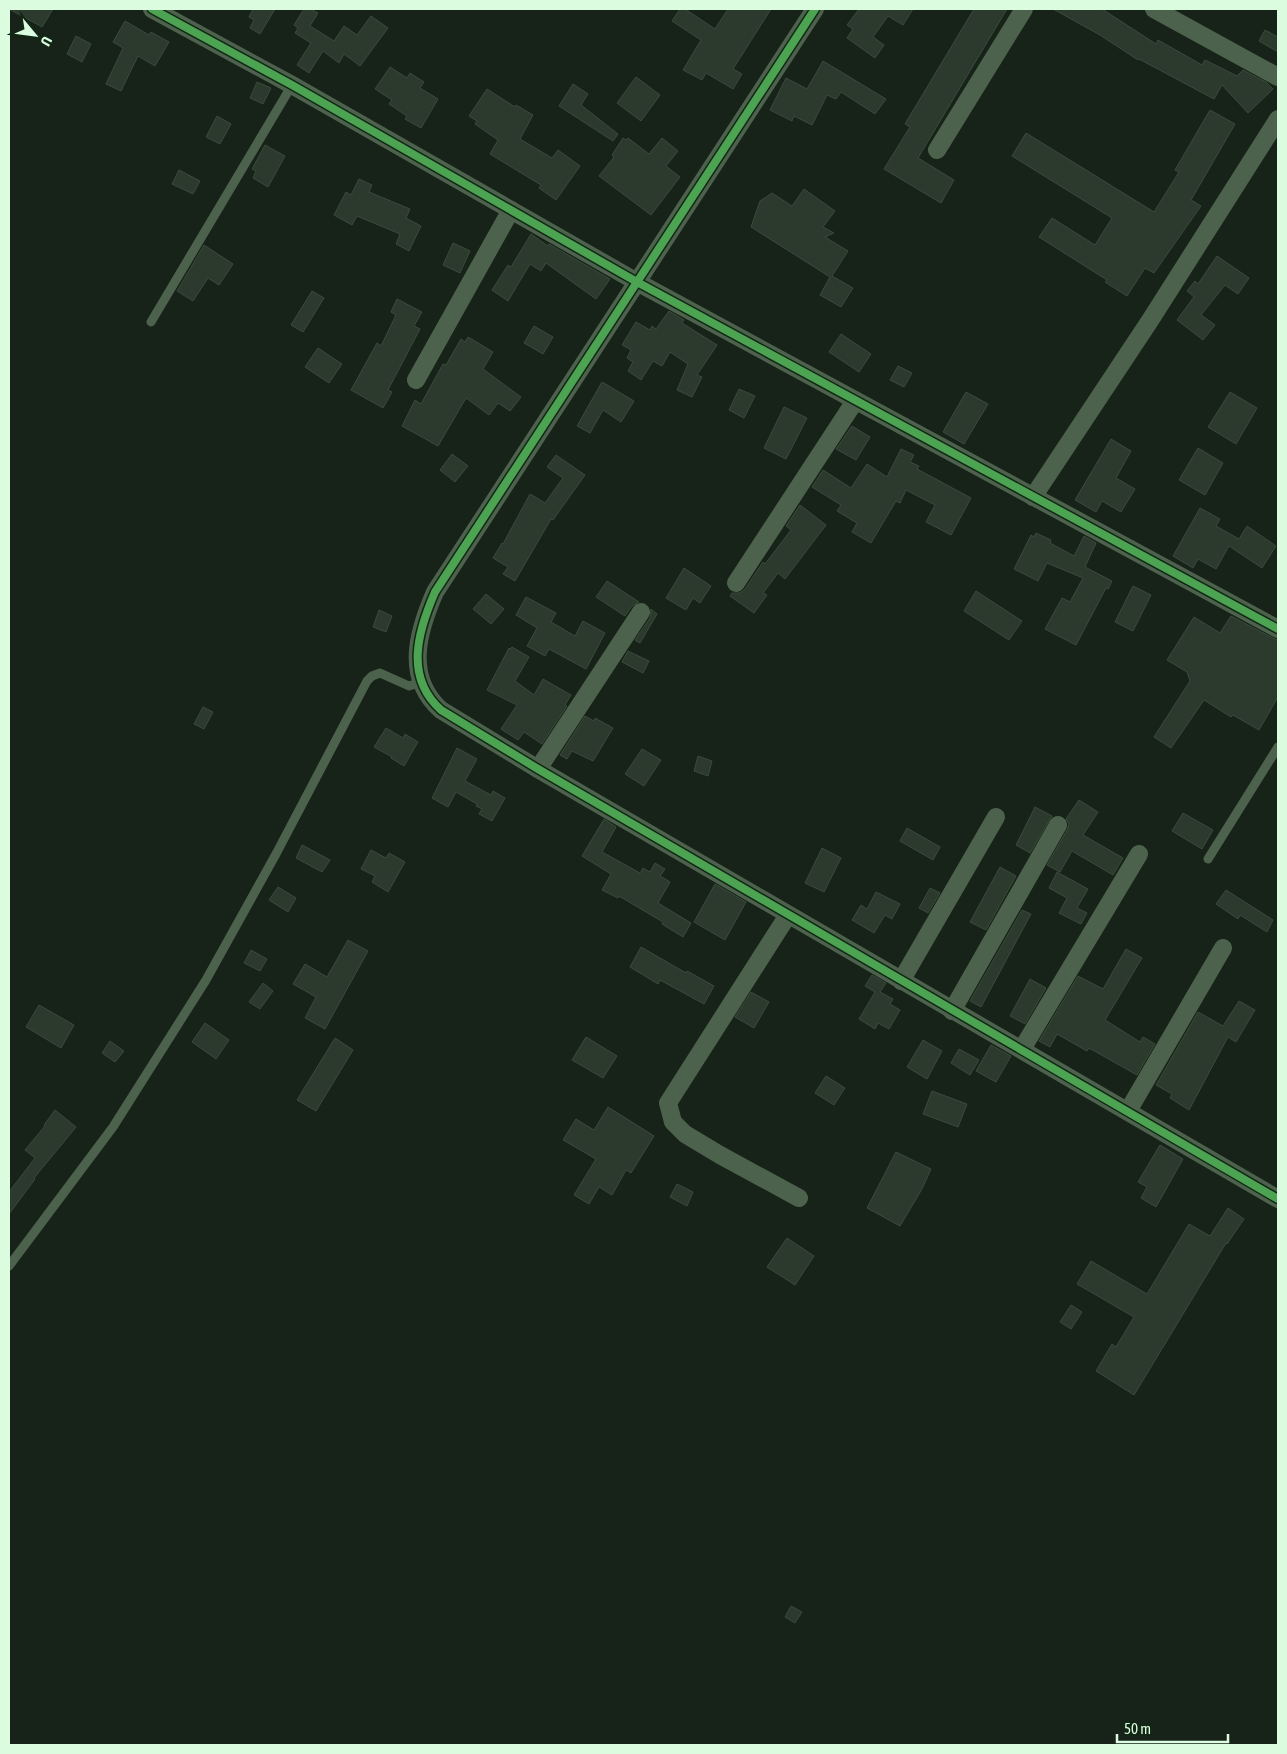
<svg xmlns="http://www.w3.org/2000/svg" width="1287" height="1754" font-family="'Asap Condensed',sans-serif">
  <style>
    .building { fill: #2c392d; stroke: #3a4b3c }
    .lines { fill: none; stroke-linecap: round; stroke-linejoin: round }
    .service { stroke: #4d624d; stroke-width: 9 }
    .minor { stroke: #4d624d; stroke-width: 18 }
    .cycleway-casing { stroke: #122715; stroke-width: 11 }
    .cycleway { stroke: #4ca352; stroke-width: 8 }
  </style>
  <rect width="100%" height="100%" fill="#172218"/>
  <g class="building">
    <polygon points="9,9 53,9 42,27"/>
    <polygon points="253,9 275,9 260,34 250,28 254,20 249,17"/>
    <polygon points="304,9 310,9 318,13 310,26 334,41 344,26 357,35 371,16 388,28 360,66 344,54 339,63 323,51 309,73 297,65 311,43 295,33 298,28 294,25"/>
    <polygon points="680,9 685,9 715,29 728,9 771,9 733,69 742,74 733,89 706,73 702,80 683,70 701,40 672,21"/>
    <polygon points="859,9 913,9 903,25 888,16 873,37 884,45 875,58 847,38 853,29 847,25"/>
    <polygon points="974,9 1007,9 918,158 954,180 941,203 884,169 910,127 905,124"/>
    <polygon points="1053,9 1102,9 1156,44 1158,40 1202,65 1205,60 1237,76 1243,70 1266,82 1273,89 1248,113 1222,85 1214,99 1139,59 1138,60 1100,35"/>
    <polygon points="125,21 149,35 151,32 169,42 155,66 138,56 121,91 106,84 123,48 113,42"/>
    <polygon points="1265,30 1278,37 1278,52 1259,41"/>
    <polygon points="76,36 91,44 82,62 67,54"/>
    <polygon points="823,61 886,99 875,114 841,92 836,99 827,95 812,125 794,116 792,121 770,110 786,78 807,89"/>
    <polygon points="390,67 407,78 410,73 424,82 420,88 438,99 421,128 405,119 407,116 389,104 392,100 375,89"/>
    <polygon points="636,77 660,95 641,121 617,103"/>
    <polygon points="257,82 271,88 263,104 250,98"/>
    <polygon points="573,84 588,94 581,105 618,134 613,141 559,106"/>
    <polygon points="487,89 515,107 516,105 533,115 520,139 552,158 558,150 580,166 556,200 539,188 541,185 490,154 498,140 475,124 477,121 469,116"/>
    <polygon points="1210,110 1235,124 1191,200 1201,206 1154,273 1145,268 1127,296 1105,282 1107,280 1039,237 1052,218 1095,245 1112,218 1012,156 1026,133 1154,212 1179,172 1175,170"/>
    <polygon points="217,116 231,124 220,144 206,137"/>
    <polygon points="623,138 626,140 628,138 649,154 662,138 678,151 666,166 680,177 651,215 599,176 614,157 612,155"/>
    <polygon points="265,145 285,156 268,187 253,178 256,171 252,169"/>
    <polygon points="179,170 200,181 193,194 172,184"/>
    <polygon points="359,179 372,185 369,192 410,209 406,218 421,226 409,251 396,244 400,234 357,216 352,225 334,215 346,192 351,195"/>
    <polygon points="804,189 835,211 823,227 834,233 825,237 848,251 832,276 853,288 841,307 820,295 830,277 751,227 760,201 772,193 792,206"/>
    <polygon points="531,234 548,246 549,244 610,279 596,299 546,263 541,271 530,264 508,301 492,290 508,265 511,267"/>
    <polygon points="453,243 470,251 460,273 443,265"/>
    <polygon points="204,245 233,264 219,285 208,278 193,301 177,291"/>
    <polygon points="1217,256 1249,278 1238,294 1225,285 1201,315 1215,325 1203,340 1177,320 1194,297 1187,291 1195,281 1198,284"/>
    <polygon points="312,291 324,298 303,332 291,325"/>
    <polygon points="397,299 422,312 414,326 420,329 388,390 392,392 383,408 351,390 377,343 381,346 396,315 391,312"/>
    <polygon points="669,311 684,320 682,323 717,345 697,375 702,377 692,397 677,390 688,364 670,352 662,366 653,361 641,380 628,371 633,362 627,358 631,350 622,345 636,322 650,330 652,326 656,329"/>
    <polygon points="534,326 553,337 543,354 524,343"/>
    <polygon points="841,334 871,354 859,372 829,352"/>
    <polygon points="468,337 493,352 483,369 521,397 510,411 498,403 489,415 466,398 438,446 402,426 415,400 421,404 443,364 446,365 461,339 465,342"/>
    <polygon points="318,348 342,364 329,383 305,367"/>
    <polygon points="898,366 912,373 904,387 890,380"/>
    <polygon points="602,382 634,401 621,422 603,410 590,433 577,426"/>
    <polygon points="739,389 755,396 744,418 729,410"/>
    <polygon points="966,392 988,404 964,444 943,432"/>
    <polygon points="1230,392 1257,408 1236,444 1208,427"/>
    <polygon points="784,407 807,418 786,459 764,448"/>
    <polygon points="852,426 870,437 856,460 836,449"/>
    <polygon points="1111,439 1131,451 1116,478 1135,489 1121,512 1102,501 1096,512 1075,500"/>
    <polygon points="1198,448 1223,463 1205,495 1179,480"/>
    <polygon points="901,449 914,455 910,462 919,466 917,469 971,498 951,535 926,522 935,505 906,490 900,503 896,501 871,543 852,532 857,523 837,511 841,505 812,487 823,470 851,488 867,464 887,477"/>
    <polygon points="452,454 468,466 455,482 440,470"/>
    <polygon points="556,455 585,475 553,520 551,519 515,581 503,574 508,567 493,558 502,543 503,544 530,494 545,503 563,478 547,467"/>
    <polygon points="800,505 826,525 785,579 778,573 763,593 767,595 754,613 730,596 732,593 740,593 745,589 763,562 765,564 791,530 786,526"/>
    <polygon points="1200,508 1220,519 1216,526 1239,539 1247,526 1276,546 1262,568 1229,546 1216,569 1198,559 1193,568 1173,556"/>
    <polygon points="1036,533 1051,540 1050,543 1074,556 1084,536 1096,543 1085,567 1112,581 1108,589 1106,588 1076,645 1045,629 1062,598 1070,602 1083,578 1047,563 1038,581 1014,569 1031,535 1034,537"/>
    <polygon points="684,568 711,586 700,603 693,598 686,610 666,598"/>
    <polygon points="607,581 639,602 632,606 625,616 596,597"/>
    <polygon points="1133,586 1151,595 1133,631 1115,622"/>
    <polygon points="976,591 1022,621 1009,640 964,611"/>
    <polygon points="486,594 504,609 491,624 473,609"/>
    <polygon points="526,597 556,613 551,622 575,636 583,621 605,633 586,669 549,649 545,656 527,646 537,628 516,615"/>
    <polygon points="651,609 657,614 640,643 635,640 650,618"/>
    <polygon points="379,610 392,616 386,632 373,627"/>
    <polygon points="1231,616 1273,638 1278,640 1278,697 1259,730 1233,715 1231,717 1204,700 1171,748 1154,737 1190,681 1187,672 1167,660 1194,617 1220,633"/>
    <polygon points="512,647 529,657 515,681 534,695 543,679 571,695 565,705 567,706 542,744 524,732 518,740 501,729 517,705 487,690 509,648 510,649"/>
    <polygon points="628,651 649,661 643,673 622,662"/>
    <polygon points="203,707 213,712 204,729 194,724"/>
    <polygon points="585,716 594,721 595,718 613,728 593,761 572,751 567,759 560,755"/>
    <polygon points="386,728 403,738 405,734 418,742 404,766 391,758 392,757 374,747"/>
    <polygon points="457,748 477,759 465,781 491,795 493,791 505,798 492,821 479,814 482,809 476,806 477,804 456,792 448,807 432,798"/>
    <polygon points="642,749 661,760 644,786 625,774"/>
    <polygon points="698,756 712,761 708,776 694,771"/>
    <polygon points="1079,800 1098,812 1083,835 1123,858 1113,875 1072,851 1060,872 1047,865 1067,830 1069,824 1066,819"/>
    <polygon points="1035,807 1052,816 1030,853 1016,845"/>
    <polygon points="1183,813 1213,830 1202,849 1172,831"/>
    <polygon points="604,819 616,827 602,852 640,873 643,868 650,872 655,863 665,869 660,876 670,882 658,903 691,923 683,937 662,924 663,922 619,896 618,898 602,890 611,874 582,856"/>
    <polygon points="907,828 940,847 933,860 900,841"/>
    <polygon points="302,845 330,860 322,872 296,858"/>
    <polygon points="822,848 841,858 824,892 805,883"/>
    <polygon points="371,850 386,858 389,853 405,862 388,892 372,882 375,876 361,869"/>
    <polygon points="1000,867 1016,876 986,930 970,922"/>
    <polygon points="1057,872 1088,889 1077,908 1087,913 1081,924 1059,913 1067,898 1049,888"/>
    <polygon points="715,884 746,902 725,940 694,922"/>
    <polygon points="278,887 296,898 288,912 269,900"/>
    <polygon points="930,888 940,893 928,913 919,908"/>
    <polygon points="1226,890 1273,920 1267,932 1240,915 1238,919 1216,904"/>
    <polygon points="876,892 900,904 892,919 885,915 874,933 852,920 861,905 867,909"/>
    <polygon points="1022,910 1031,914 981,1007 970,1001"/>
    <polygon points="348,940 368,951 325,1029 305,1018 316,997 293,984 305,964 327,977"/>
    <polygon points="641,947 686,973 687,971 714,986 704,1004 660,980 658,984 630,967"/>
    <polygon points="1126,949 1142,958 1105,1020 1140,1042 1143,1037 1155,1044 1137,1075 1089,1048 1087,1051 1057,1034 1050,1047 1039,1041 1078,976 1103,989"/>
    <polygon points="251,950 267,959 260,971 244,963"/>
    <polygon points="872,975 886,983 880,992 893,999 890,1004 900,1010 889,1029 878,1023 875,1029 859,1019 875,992 865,986"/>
    <polygon points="1030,979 1046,988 1025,1024 1010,1016"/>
    <polygon points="263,983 273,991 260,1009 249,1002"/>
    <polygon points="751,992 769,1002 754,1028 735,1017"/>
    <polygon points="1239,1001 1255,1010 1236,1042 1228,1037 1189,1110 1170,1098 1172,1094 1156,1085 1198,1012 1223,1026"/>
    <polygon points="39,1005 74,1025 61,1048 26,1027"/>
    <polygon points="205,1023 229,1040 216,1059 192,1042"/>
    <polygon points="586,1037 617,1056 603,1078 572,1060"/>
    <polygon points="335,1038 353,1050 316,1111 297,1100"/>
    <polygon points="923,1040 942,1051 927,1079 907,1067"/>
    <polygon points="110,1041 124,1051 115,1062 102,1053"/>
    <polygon points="991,1045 1011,1056 996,1082 976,1071"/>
    <polygon points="959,1049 979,1060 970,1075 951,1063"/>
    <polygon points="826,1076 845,1088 834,1105 815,1093"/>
    <polygon points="932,1091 967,1104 958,1127 923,1114"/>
    <polygon points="608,1107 654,1136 631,1173 626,1170 612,1195 599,1187 589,1204 574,1195 596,1159 563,1140 576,1119 594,1130"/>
    <polygon points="55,1110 76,1127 34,1178 35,1179 9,1214 9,1192 35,1158 25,1150 45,1126 44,1125"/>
    <polygon points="1160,1145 1183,1159 1156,1207 1141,1198 1147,1187 1138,1182"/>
    <polygon points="896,1152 931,1169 922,1189 900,1226 867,1208"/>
    <polygon points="677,1184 693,1192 687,1206 670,1197"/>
    <polygon points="1228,1208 1244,1219 1227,1244 1226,1243 1134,1395 1096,1371 1112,1344 1116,1347 1134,1317 1077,1284 1091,1261 1147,1294 1189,1224 1210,1236"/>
    <polygon points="787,1238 814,1256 795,1285 767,1267"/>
    <polygon points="1071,1305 1082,1312 1071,1329 1060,1322"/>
    <polygon points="791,1606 802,1612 795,1623 785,1617"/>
  </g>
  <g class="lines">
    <g class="service">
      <polyline points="151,322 292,85"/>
      <polyline points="1208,859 1278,747"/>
      <polyline points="9,1266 113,1127 206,980 276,854 367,681 372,676 380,673 409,686 422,682"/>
    </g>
    <g class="minor">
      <polyline points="152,9 292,85 637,282 1278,629"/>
      <path d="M815,9L435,592C418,631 404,677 441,710L538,769L1278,1199"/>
      <polyline points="1154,9 1278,77"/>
      <polyline points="937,150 1024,9"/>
      <polyline points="416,380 511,210"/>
      <polyline points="1033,497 1151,319 1278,119"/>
      <polyline points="736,583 855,401"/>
      <polyline points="538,769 641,612"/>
      <polyline points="788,915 668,1103 673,1122 685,1134 720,1155 799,1198"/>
      <polyline points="901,981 996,817"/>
      <polyline points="952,1011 1058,825"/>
      <polyline points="1022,1049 1139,854"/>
      <polyline points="1128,1111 1223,948"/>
    </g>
    <g class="cycleway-casing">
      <g id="cycleway">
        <polyline points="152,9 292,85 637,282 1278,629"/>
        <path d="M815,9L435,592C418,631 404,677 441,710L538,769L1278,1199"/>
      </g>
    </g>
    <use href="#cycleway" class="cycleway"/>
  </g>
  <rect width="1287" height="1754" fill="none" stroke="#dbfcde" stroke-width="20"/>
  <g transform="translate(35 35) rotate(119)" stroke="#122715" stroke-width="4" paint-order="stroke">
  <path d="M0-4L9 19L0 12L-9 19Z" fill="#dbfcde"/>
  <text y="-8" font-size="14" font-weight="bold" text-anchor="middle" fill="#dbfcde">U</text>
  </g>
  <path d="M1117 1734v8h111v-8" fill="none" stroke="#dbfcde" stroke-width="2.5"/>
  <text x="1124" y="1734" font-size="15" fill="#dbfcde" stroke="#122715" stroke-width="4" paint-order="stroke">50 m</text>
</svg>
